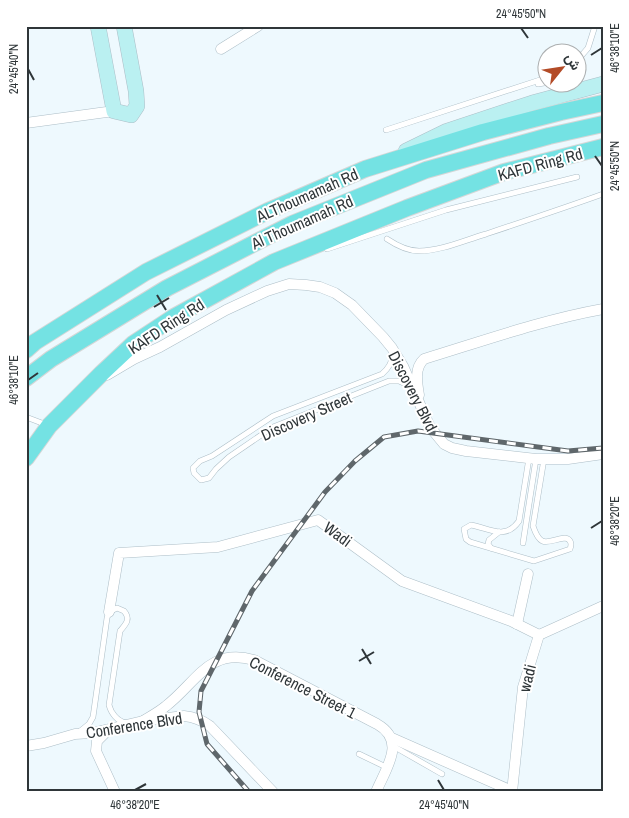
<svg xmlns="http://www.w3.org/2000/svg" width="629" height="818" font-family="'Archivo Narrow',Vazirmatn,sans-serif">
  <style>
    .lines { fill: none; stroke-linecap: round; stroke-linejoin: round }
    .lane-casing { stroke: #adbec7; stroke-width: 6 }
    .street-casing { stroke: #adbec7; stroke-width: 11 }
    .secondary-casing { stroke: #adbec7; stroke-width: 16 }
    .primary-casing { stroke: #d5d7d7; stroke-width: 18 }
    .lane { stroke: #fff; stroke-width: 5 }
    .street { stroke: #fff; stroke-width: 10 }
    .secondary { stroke: #baf0f1; stroke-width: 15 }
    .primary { stroke: #74e2e3; stroke-width: 16 }
    .rail-casing { stroke: #5f676b; stroke-width: 5 }
    .rail { stroke: #fff; stroke-width: 3; stroke-dasharray: 9; stroke-linecap: butt }
    .ticks { fill: none; stroke: #2f3639; stroke-width: 2 }
    .labels { text-anchor: middle; stroke-width: 4; stroke-linejoin: round; paint-order: stroke }
    .street-label { font-size: 16px; fill: #2f3639; stroke: #fff }
    .neatline { fill: none; stroke: #2f3639; stroke-width: 2 }
    .ticks-label { font-size: 12px; text-anchor: middle; fill: #2f3639 }
  </style>
  <rect width="100%" height="100%" fill="#eef9fe"/>
  <g class="lines">
    <g class="lane-casing">
      <g id="lane">
        <polyline points="576,62 588,48 595,26"/>
        <polyline points="538,84 550,82"/>
        <polyline points="386,130 546,78"/>
        <path d="M387,239C396,245 407,251 419,251C441,251 465,240 486,234C525,221 564,208 603,194"/>
        <polyline points="327,249 446,210 577,177"/>
        <path d="M392,353C393,362 389,368 382,374L273,416L212,456L200,461L193,468L194,473L201,480L209,478L216,469L229,457L273,427L389,381H399L410,386"/>
        <polyline points="26,417 47,425"/>
        <path d="M529,458L519,521C505,541 489,528 471,525L464,529L466,539L470,542L534,561L570,549C572,544 571,539 565,538C548,540 541,550 533,526L544,459"/>
        <polyline points="523,543 536,459"/>
        <polyline points="491,548 488,544 489,540 499,532"/>
        <path d="M79,732L89,724L93,717L107,618L109,612L117,608L124,611C131,619 126,624 120,631L109,705C111,713 117,721 126,723"/>
        <polyline points="393,746 442,774"/>
        <polyline points="359,754 386,767"/>
      </g>
    </g>
    <g class="street-casing">
      <g id="street">
        <polyline points="221,49 258,26"/>
        <polyline points="26,123 114,111"/>
        <polyline points="107,375 134,359 160,347 226,310 267,291 289,284 306,285 320,287 335,293 352,305 383,337 392,348 403,366 430,427 444,444 452,448 466,451 536,459 568,459 603,454"/>
        <path d="M419,395C417,383 414,368 424,359C483,341 542,320 603,309"/>
        <polyline points="109,612 119,553 218,547 318,520 402,581 511,621 539,635"/>
        <polyline points="517,624 528,574"/>
        <path d="M143,721C151,716 159,712 166,706C197,682 209,647 254,660L377,724C407,741 386,768 376,792"/>
        <polyline points="108,730 97,741 96,751 115,792"/>
        <polyline points="392,738 512,791"/>
        <path d="M26,746L44,743L75,734L92,733L143,721L184,716C194,717 202,720 210,726L273,792"/>
        <polyline points="512,792 523,687 539,635 603,606"/>
      </g>
    </g>
    <g class="secondary-casing">
      <g id="secondary">
        <polyline points="98,26 114,111 131,115 137,106 136,91 124,26"/>
        <polyline points="406,151 447,131 532,103 603,84"/>
      </g>
    </g>
    <g class="primary-casing">
      <g id="primary">
        <polyline points="26,350 35,342 146,272 268,211 365,169 483,132 561,112 603,103"/>
        <polyline points="26,378 51,359 167,288 292,224 426,170 549,136 603,124"/>
        <polyline points="26,458 49,426 102,373 133,344 174,317 274,262 407,208 504,172 603,147"/>
      </g>
    </g>
    <use href="#lane" class="lane"/>
    <use href="#street" class="street"/>
    <use href="#secondary" class="secondary"/>
    <use href="#primary" class="primary"/>
    <g class="rail-casing">
      <polyline id="rail" points="249,792 207,744 199,712 201,691 252,591 325,492 355,461 384,437 418,431 568,451 603,448"/>
    </g>
    <use href="#rail" class="rail"/>
  </g>
  <path class="ticks" d="M521,28L528,38M591,55L602,48M28,69L34,80M595,156L602,166M157,295L166,310M154,307L169,298M28,380L38,373M591,528L602,521M362,649L371,664M359,661L374,652M438,780L444,790M135,790L146,784"/>
  <g class="labels">
    <g class="street-label">
      <text transform="translate(540 164) rotate(-15)" y="6">KAFD Ring Rd</text>
      <text transform="translate(307 195) rotate(-24)" y="6">ALThoumamah Rd</text>
      <text transform="translate(302 222) rotate(-24)" y="6">Al Thoumamah Rd</text>
      <text transform="translate(166 326) rotate(-33)" y="6">KAFD Ring Rd</text>
      <text transform="translate(413 391) rotate(63)" y="6">Discovery Blvd</text>
      <text transform="translate(306 416) rotate(-24)" y="6">Discovery Street</text>
      <text transform="translate(338 534) rotate(36)" y="6">Wadi</text>
      <text transform="translate(527 678) rotate(-76)" y="6">wadi</text>
      <text transform="translate(303 687) rotate(27)" y="6">Conference Street 1</text>
      <text transform="translate(134 725) rotate(-9)" y="6">Conference Blvd</text>
    </g>
  </g>
  <rect width="629" height="818" fill="none" stroke="#ffffff" stroke-width="55"/>
  <g transform="translate(562 68) rotate(60)"><circle r="24" fill="#ffffff" stroke="#acafb0"/>
  <path d="M0-4L9 19L0 12L-9 19Z" fill="#b34b27"/>
  <text y="-8" font-size="14" font-weight="bold" text-anchor="middle" fill="#2f3639">ش</text>
  </g>
  <rect x="28" y="28" width="574" height="762" class="neatline"/>
  <g class="ticks-label">
    <text x="521" y="18">24°45'50"N</text>
    <text transform="translate(615 48) rotate(-90)" y="4">46°38'10"E</text>
    <text transform="translate(14 69) rotate(-90)" y="4">24°45'40"N</text>
    <text transform="translate(615 166) rotate(-90)" y="4">24°45'50"N</text>
    <text transform="translate(14 380) rotate(-90)" y="4">46°38'10"E</text>
    <text transform="translate(615 521) rotate(-90)" y="4">46°38'20"E</text>
    <text x="135" y="809">46°38'20"E</text>
    <text x="444" y="809">24°45'40"N</text>
  </g>
</svg>
